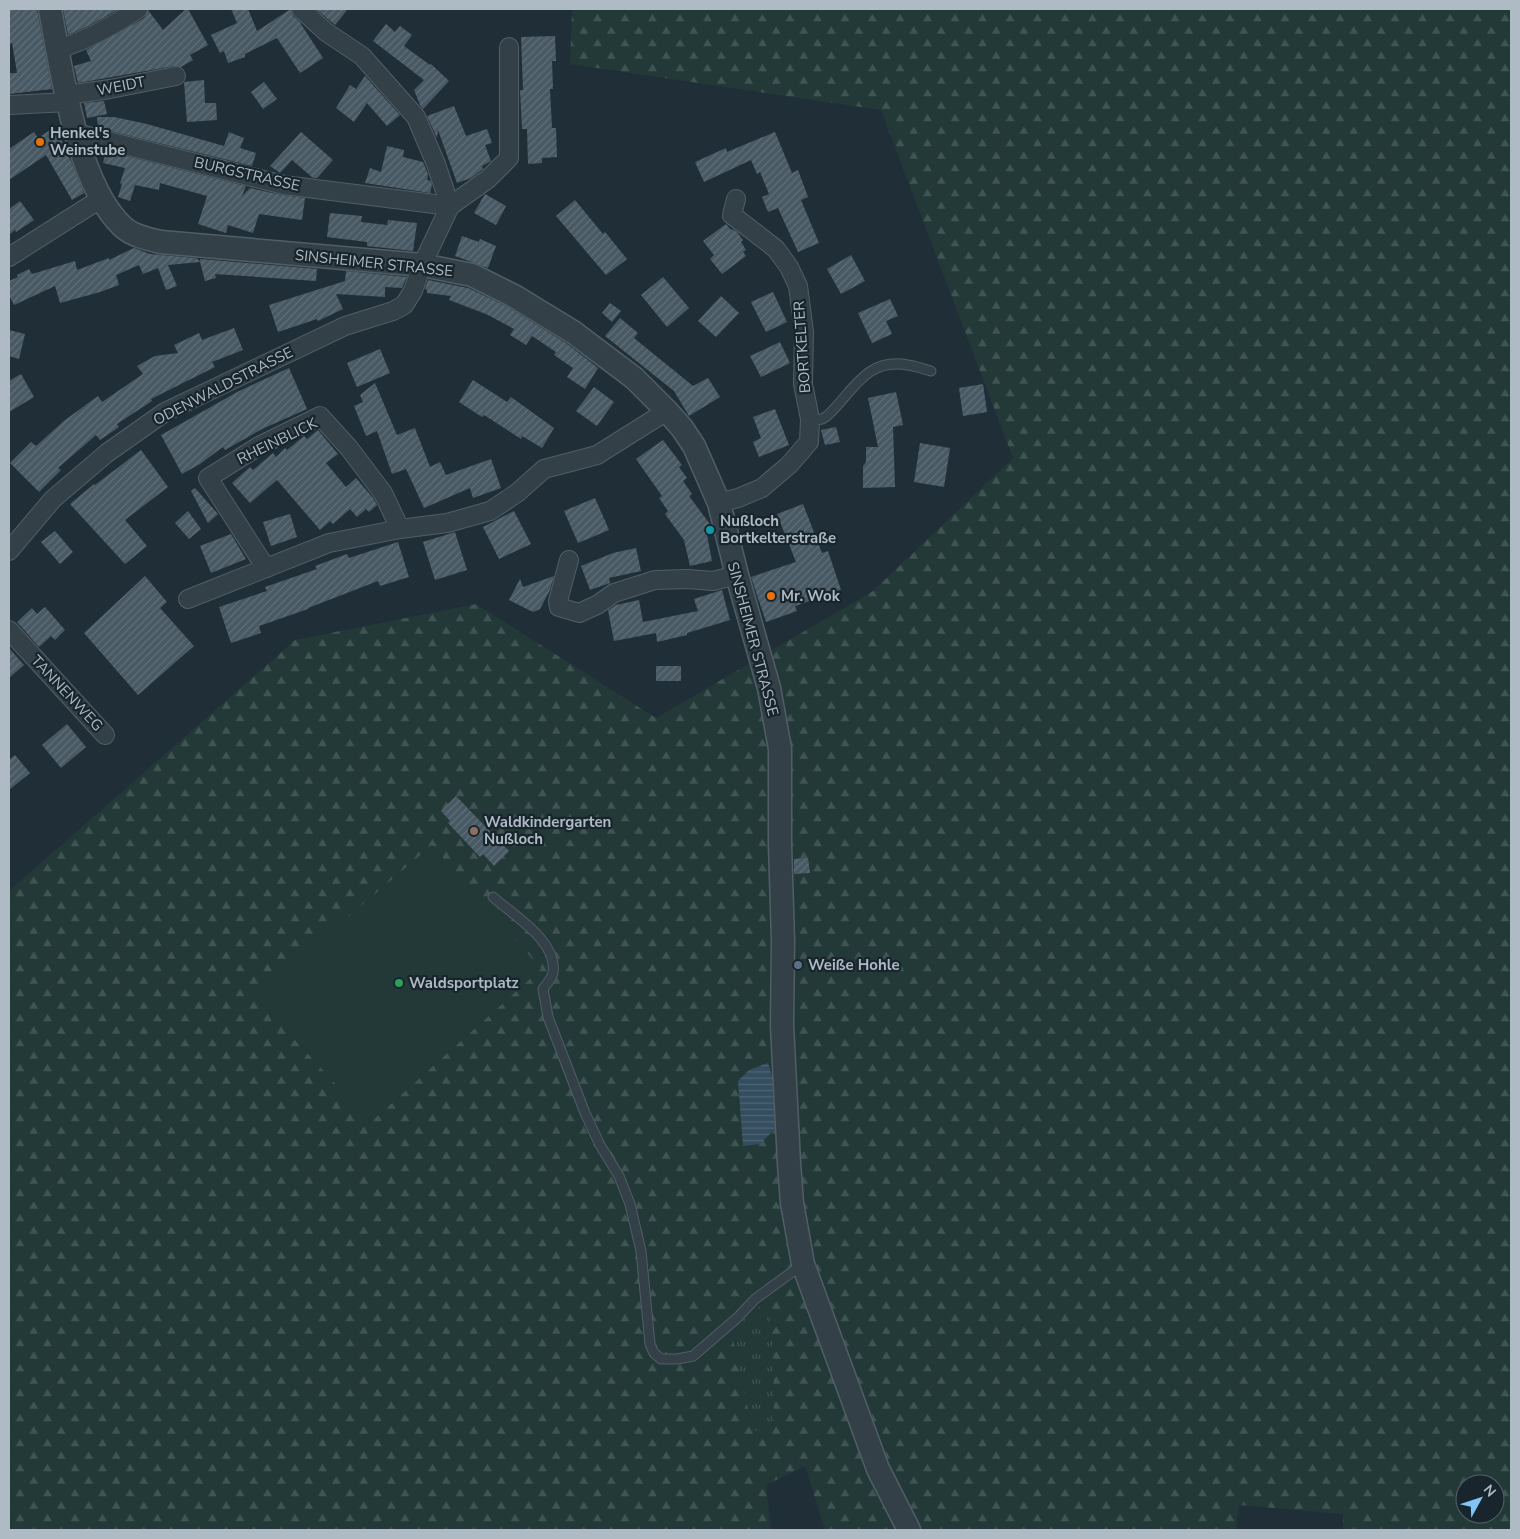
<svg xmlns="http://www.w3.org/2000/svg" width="1520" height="1539" font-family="'Nunito Sans',sans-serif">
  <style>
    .forest { fill: url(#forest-firs); fill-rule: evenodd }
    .park { fill: url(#park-tufts) }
    .pitch { fill: #223937 }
    .water { fill: url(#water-rules) }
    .building { fill: url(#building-hatch) }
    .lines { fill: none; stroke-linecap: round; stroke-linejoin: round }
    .service-casing { stroke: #515e66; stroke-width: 11 }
    .minor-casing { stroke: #515e66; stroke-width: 20 }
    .tertiary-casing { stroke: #515e66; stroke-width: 25 }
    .service { stroke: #344048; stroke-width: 9 }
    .minor { stroke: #344048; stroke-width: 18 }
    .tertiary { stroke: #344048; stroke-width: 22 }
    .food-dot { fill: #e8710a; stroke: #19252c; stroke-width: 2 }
    .culture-dot { fill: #0f9aa8; stroke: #19252c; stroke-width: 2 }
    .education-dot { fill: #8d6e63; stroke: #19252c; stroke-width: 2 }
    .service-dot { fill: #5c6f8a; stroke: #19252c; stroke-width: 2 }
    .leisure-dot { fill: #2e9e5b; stroke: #19252c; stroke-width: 2 }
    .labels { text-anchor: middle; stroke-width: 4.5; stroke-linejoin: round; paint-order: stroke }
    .street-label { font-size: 15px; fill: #aebbc5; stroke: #19252c }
    .poi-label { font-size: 15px; font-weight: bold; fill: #aebbc5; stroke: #19252c; text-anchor: start }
  </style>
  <defs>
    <pattern id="forest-firs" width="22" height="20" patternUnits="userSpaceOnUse" patternTransform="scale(1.25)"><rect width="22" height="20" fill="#223937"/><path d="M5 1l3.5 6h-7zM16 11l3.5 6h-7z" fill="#405452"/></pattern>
    <pattern id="park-tufts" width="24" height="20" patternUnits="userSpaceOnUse" patternTransform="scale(1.25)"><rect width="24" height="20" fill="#223937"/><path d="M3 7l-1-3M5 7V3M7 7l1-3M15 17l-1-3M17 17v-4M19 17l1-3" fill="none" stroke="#405452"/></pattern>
    <pattern id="water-rules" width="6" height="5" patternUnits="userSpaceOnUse" patternTransform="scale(1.25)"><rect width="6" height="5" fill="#344d5f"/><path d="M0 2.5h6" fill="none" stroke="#4f6574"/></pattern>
    <pattern id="building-hatch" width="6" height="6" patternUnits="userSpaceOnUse" patternTransform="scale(1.25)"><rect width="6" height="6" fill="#485964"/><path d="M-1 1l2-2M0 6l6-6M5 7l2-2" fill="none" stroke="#606f79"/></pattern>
  </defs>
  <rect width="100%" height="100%" fill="#202e38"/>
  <path class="forest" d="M572,9H1511V1530H1343V1514L1239,1505L1236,1530H825L805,1466L766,1485L771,1530H9V891L295,640L476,604L656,718L873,591L1013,458L881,110L570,64ZM1465,1484H1495V1514H1465Z"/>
  <polygon class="park" points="769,1299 773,1346 774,1429 753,1431 731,1330"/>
  <polygon class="pitch" points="432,845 541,969 371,1122 255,997"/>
  <polygon class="water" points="768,1063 778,1094 775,1129 760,1144 743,1146 738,1081 749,1070"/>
  <g class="building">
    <polygon points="9,9 37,9 52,89 9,94 9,73 17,73 12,43 9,45"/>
    <polygon points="63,9 119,9 94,23 68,35"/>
    <polygon points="186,9 188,9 208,45 190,55 193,60 181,67 174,66 78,83 74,66 91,61 86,50 134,24 144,18 148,10 163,30"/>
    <polygon points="231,9 248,9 257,31 291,9 293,16 299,21 323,58 300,73 277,38 245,54 245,57 228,63 224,51 220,53 211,35 237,23"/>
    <polygon points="316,9 348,9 335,25"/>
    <polygon points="386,24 395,32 400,26 412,35 404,46 430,65 431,64 449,81 423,109 420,105 414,90 424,80 373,41"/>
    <polygon points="555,36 556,61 552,61 553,89 550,89 552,128 556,128 557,157 542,158 542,163 528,164 527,129 522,129 520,90 523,90 521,37"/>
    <polygon points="365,76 400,115 387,126 367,103 354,122 336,108 350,85 356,89"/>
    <polygon points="204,80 205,103 216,103 217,120 187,122 184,82"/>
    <polygon points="264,82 277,99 263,109 251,92"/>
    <polygon points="104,101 107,114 87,118 84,103"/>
    <polygon points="454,106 466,136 487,129 492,143 485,145 491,161 482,166 483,169 471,178 457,183 438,130 437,138 427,116"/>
    <polygon points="97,117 114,117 147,124 224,146 229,132 244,138 240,148 256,153 252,166 98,128"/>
    <polygon points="53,128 63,143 61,144 71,161 84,193 72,200 46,155 9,180 9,149 34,132 38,138"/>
    <polygon points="301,132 333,160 317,178 313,178 292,160 280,173 270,166"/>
    <polygon points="775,132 792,173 798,170 808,197 801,200 819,243 798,252 778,208 768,212 762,197 769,194 760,172 757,174 751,160 704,182 695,162 726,148 727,152"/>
    <polygon points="387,146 404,150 403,157 423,162 428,174 427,180 431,181 432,185 430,193 365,183 370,168 381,172"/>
    <polygon points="106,151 246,186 242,196 250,188 282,195 305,198 302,220 259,214 253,233 228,225 226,233 198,224 207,196 160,183 159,190 135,185 130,201 118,197 122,184 120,183 125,168 103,163"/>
    <polygon points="485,194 506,206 496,225 474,213"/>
    <polygon points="575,200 603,234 605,232 627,259 606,275 556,216"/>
    <polygon points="20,201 34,220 16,232 15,230 9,235 9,209"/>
    <polygon points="330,213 362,216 361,222 387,225 388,220 417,223 413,251 367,246 367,242 327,237"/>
    <polygon points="726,224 731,230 732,229 737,232 743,240 741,242 746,250 743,252 746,256 722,274 710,259 714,255 703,241"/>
    <polygon points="462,236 479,242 480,239 496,246 488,268 455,256"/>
    <polygon points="134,248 150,254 196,258 200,261 200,259 317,269 316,281 215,274 216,278 205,281 200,262 168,265 177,286 166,290 158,268 143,274 139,265 116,275 119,285 100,292 60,303 55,286 14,305 9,295 9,281 18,277 17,275 29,269 32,274 75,261 77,270 109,258 109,260"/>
    <polygon points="851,255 865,281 841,294 827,269"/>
    <polygon points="346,271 407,277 402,288 385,287 385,297 336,294 343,309 318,321 317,319 278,332 269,305 345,281"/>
    <polygon points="663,277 689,308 667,327 641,295"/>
    <polygon points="428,280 468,288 508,307 566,343 598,368 585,389 567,377 573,368 554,355 556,352 532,336 526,345 510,335 514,329 486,314 449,300 451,296 427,293 427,290 425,289"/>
    <polygon points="773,292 787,322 766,332 751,302"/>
    <polygon points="721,296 739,313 716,337 698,321"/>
    <polygon points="890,299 898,316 886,321 892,334 872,343 858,313"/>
    <polygon points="610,303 621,311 612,322 602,313"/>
    <polygon points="620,318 638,333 634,338 693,386 708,378 720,397 689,416 674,391 605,336"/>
    <polygon points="234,328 243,350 212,362 215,367 151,399 152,401 117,424 119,427 100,440 96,435 58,468 61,470 39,492 10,463 31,442 36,446 65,420 98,396 102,402 143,374 137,366 155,356 178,353 174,345 199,333 202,340"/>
    <polygon points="9,330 25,334 19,359 9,356"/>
    <polygon points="780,342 790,363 761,377 750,356"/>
    <polygon points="380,349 390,373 357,387 347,363"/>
    <polygon points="289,368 307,409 262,429 225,450 223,447 200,464 182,474 161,435 239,391"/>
    <polygon points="21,374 34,397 9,412 9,381"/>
    <polygon points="473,380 507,402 511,397 554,428 542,448 522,436 521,439 484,415 482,417 459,402"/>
    <polygon points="375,383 397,435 415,428 430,467 440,462 446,475 491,459 501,488 473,498 470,488 424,508 406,469 392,474 377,431 366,436 354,406 363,402 360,395"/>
    <polygon points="983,384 987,412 963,416 959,388"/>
    <polygon points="594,387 614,402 597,426 576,411"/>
    <polygon points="896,392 903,425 893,427 895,487 863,488 863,466 866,462 866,447 878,447 868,398"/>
    <polygon points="775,409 789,445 759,457 753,442 761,438 753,417"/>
    <polygon points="836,427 840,442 825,445 821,430"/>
    <polygon points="318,430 338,454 326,463 346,487 356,478 374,499 377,505 369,512 366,509 357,517 350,509 333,524 330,521 320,530 277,480 250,503 232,483 250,467 253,470 273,453 276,457 285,448 287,450 304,436 307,439"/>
    <polygon points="663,440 682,465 679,467 687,478 683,481 692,494 689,496 712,527 713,533 707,535 712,561 690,566 684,540 665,514 668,511 659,498 662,496 636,459"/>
    <polygon points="920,443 950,448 944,487 914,482"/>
    <polygon points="141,450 168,487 125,520 147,546 125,564 70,504 94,484 95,485"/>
    <polygon points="195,488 218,514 208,523 191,491"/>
    <polygon points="595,498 609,530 578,543 564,511"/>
    <polygon points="803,504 822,553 828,551 841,590 795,606 797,611 766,622 751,577 796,562 777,514"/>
    <polygon points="188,511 201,529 189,539 175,523"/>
    <polygon points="514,511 531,544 499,559 483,527"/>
    <polygon points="290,514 297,537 271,546 263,522"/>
    <polygon points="55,531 73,552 60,564 41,542"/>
    <polygon points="455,532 467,570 435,580 423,542"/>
    <polygon points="231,534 246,559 211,573 200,546"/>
    <polygon points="398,542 409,577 380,586 378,581 308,608 308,609 259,626 261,633 231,643 219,607 267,591 265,587 317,569 315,566 347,554 349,558"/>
    <polygon points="636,548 641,571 609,578 610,583 590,590 581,566 613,553"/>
    <polygon points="145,576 167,602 160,608 194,646 138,695 84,633"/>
    <polygon points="554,576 550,590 540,609 533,612 509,600 520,579 523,587"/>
    <polygon points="722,590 730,620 687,633 687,635 657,642 656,633 614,641 608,610 616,605 639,600 643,622 698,611 694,599"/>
    <polygon points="45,607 65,630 55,640 51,636 39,647 17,622 32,608 37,614"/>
    <polygon points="9,648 24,665 9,678"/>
    <rect x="656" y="666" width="25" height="15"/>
    <polygon points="67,724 86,747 61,768 42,745"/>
    <polygon points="15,755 30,773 9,790 9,760"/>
    <polygon points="456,796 509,851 494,866 483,854 480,857 448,823 450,821 441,811"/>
    <polygon points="808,858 810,873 794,874 794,859"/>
  </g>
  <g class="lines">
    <g class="service-casing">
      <g id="service">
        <path d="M810,421L822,419L827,416C853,392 866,357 908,365C916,366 923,369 931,371"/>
        <path d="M493,897C513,915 558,941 553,973C552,978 546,985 543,989L548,1017L585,1113L600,1145L619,1176L630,1204L641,1251L650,1344L654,1353L661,1359H677L693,1356L737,1318L755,1299L803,1264"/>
      </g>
    </g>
    <g class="minor-casing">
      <g id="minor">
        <path d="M57,50C86,40 112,27 138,9"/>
        <polyline points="67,95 110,89 176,76"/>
        <polyline points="9,105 68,102"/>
        <polyline points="76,133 284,185 450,206"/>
        <polyline points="450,206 488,179 509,158 509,47"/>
        <polyline points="9,257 102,198"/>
        <polyline points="719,503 738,498 762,488 789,465 809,442 810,419 803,384 804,332 798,286 789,267 776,249 732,215 736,199"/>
        <polyline points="9,551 53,499 107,453 165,412 345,326 393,311 404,305 413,291 422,265 450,206 436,164 416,117 362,56 326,32 301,9"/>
        <polyline points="569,560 558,601 559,607 579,613 597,605 614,593 655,580 688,579 713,581 737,575"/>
        <polyline points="266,568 208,478 259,446 320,416 349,448 383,493 400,529"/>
        <polyline points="188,599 329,543 400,529 447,523 490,511 517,493 544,469 597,455 667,411"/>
        <polyline points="9,630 105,735"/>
      </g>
    </g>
    <g class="tertiary-casing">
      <path id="tertiary" d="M50,9C61,69 77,185 123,227C133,236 148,239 161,242L422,265L472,275L514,296L573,332L634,378L667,411L682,428L694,446L719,503L737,575L769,688L780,749V844L783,941L782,1025L789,1163L792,1203L803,1264L878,1469L909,1530"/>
    </g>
    <use href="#service" class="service"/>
    <use href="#minor" class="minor"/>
    <use href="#tertiary" class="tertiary"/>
  </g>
  <g class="food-dot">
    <circle cx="40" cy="142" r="5"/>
    <circle cx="771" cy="596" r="5"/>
  </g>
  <circle class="culture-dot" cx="710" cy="530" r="5"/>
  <circle class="education-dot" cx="474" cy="831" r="5"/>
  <circle class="service-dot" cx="798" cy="965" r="5"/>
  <circle class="leisure-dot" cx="399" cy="983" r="5"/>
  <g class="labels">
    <g class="street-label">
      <text transform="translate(121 86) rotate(-11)" y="5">WEIDT</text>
      <text transform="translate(247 174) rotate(13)" y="5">BURGSTRASSE</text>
      <text transform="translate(374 263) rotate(6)" y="5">SINSHEIMER STRASSE</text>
      <text transform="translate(802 347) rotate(-94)" y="5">BORTKELTER</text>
      <text transform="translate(223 386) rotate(-27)" y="5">ODENWALDSTRASSE</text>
      <text transform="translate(277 441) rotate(-26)" y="5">RHEINBLICK</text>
      <text transform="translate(753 639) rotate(75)" y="5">SINSHEIMER STRASSE</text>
      <text transform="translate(67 693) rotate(47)" y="5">TANNENWEG</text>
    </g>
    <g class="poi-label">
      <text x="50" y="138">Henkel's<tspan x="50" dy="17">Weinstube</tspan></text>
      <text x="720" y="526">Nußloch<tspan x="720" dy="17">Bortkelterstraße</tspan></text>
      <text x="781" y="601">Mr. Wok</text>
      <text x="484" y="827">Waldkindergarten<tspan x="484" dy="17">Nußloch</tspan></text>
      <text x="808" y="970">Weiße Hohle</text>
      <text x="409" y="988">Waldsportplatz</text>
    </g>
  </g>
  <rect width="1520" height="1539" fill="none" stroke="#aebbc5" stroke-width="20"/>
  <g transform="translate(1480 1499) rotate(50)"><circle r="24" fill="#19252c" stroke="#556169"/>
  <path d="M0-4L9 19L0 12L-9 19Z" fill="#81c4f7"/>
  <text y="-8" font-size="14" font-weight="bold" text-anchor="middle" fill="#aebbc5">N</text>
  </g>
</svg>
